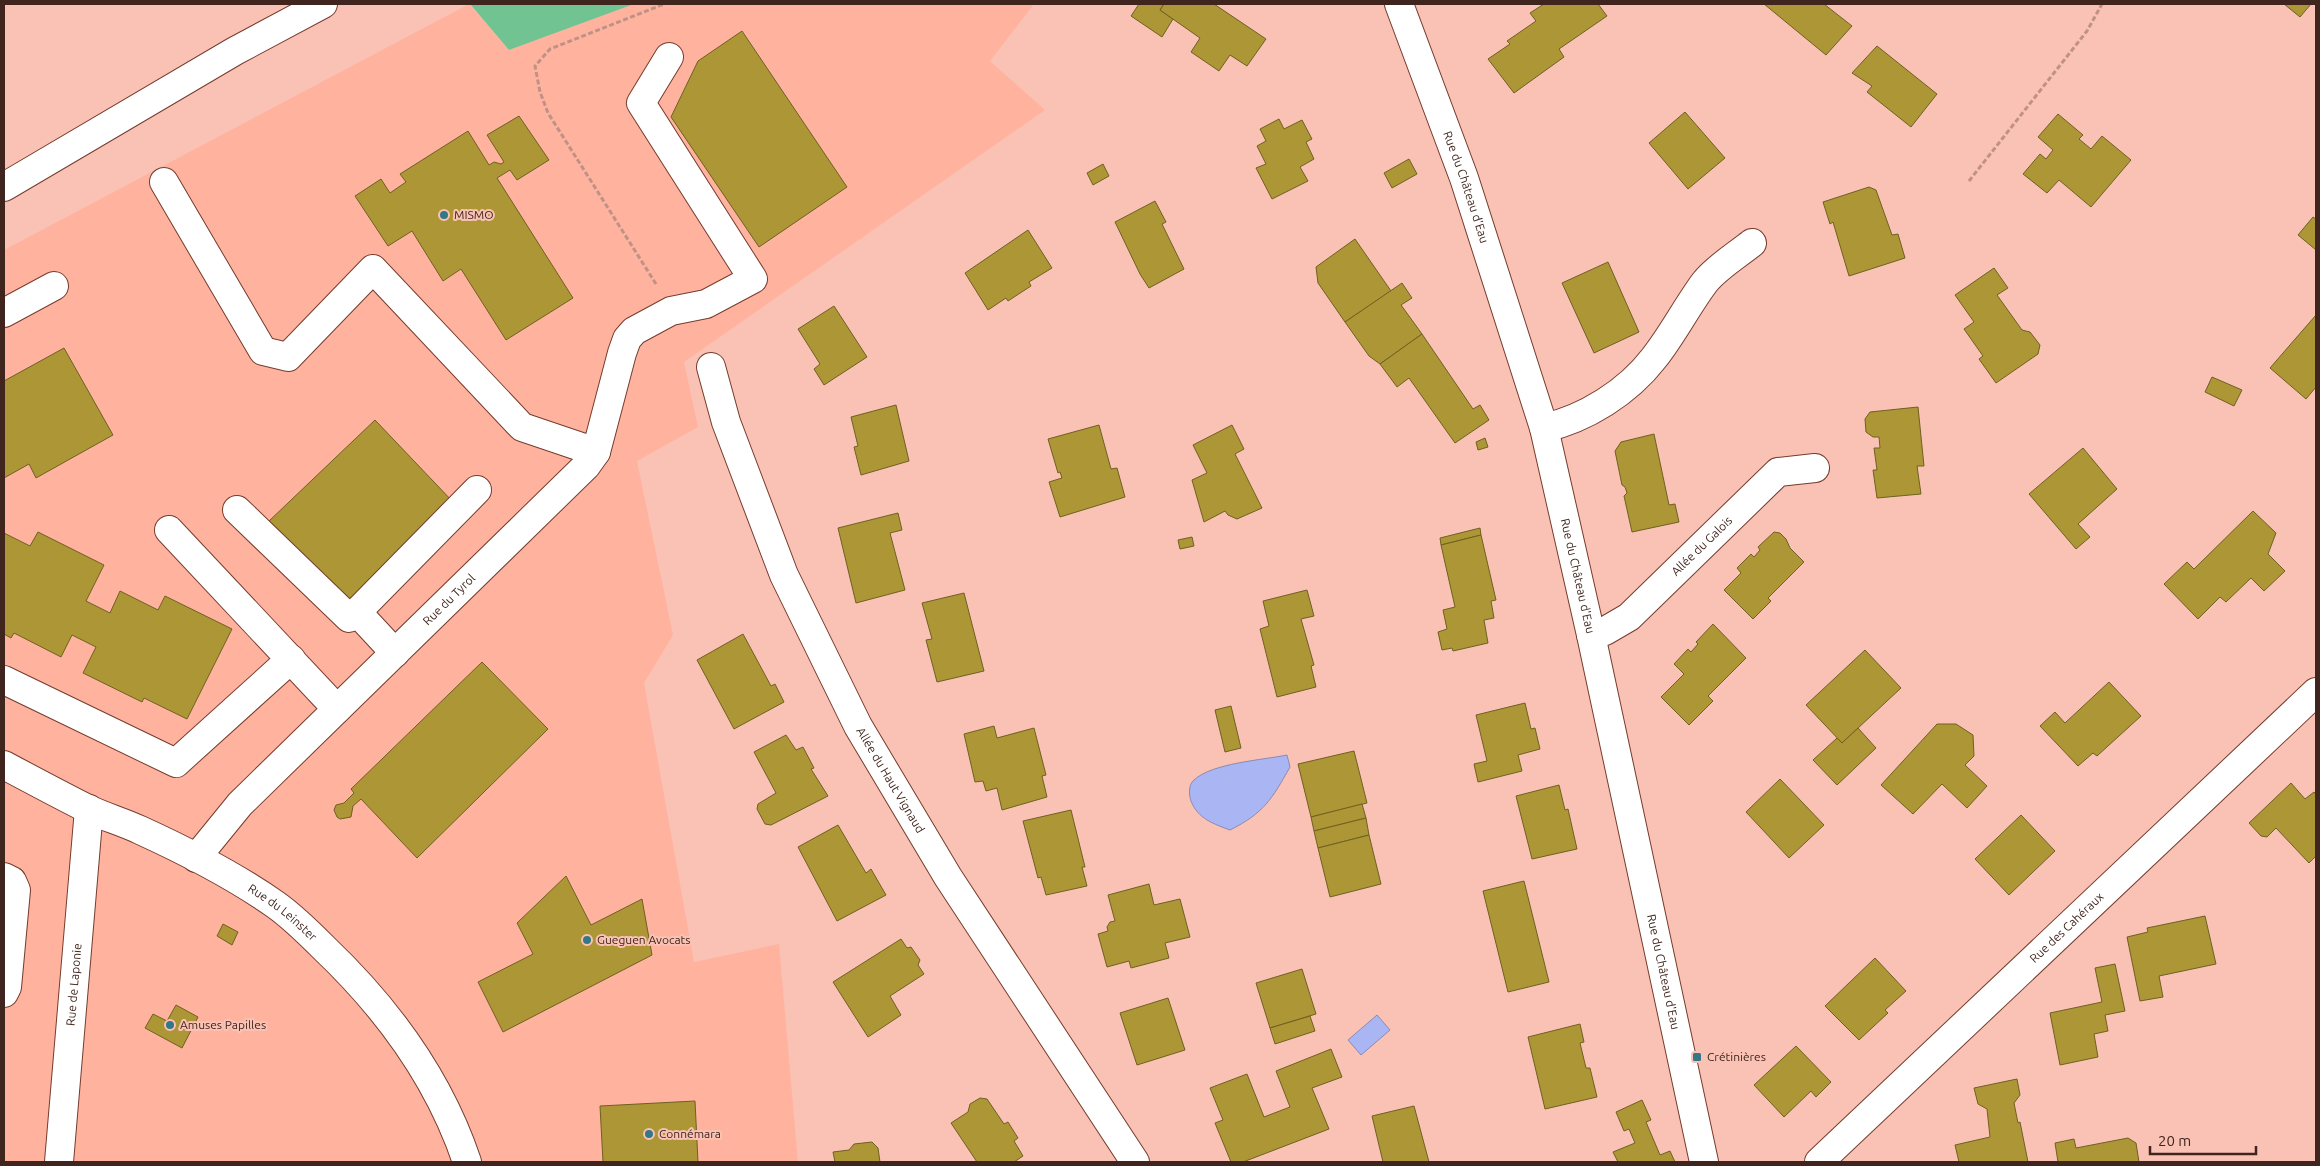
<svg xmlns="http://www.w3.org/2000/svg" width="2320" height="1166" font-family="Ubuntu,sans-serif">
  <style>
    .built { fill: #ffb39f }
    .green { fill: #71c391 }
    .water { fill: #aab6f3; stroke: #8a8ab3 }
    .building { fill: #ac9636; stroke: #706021 }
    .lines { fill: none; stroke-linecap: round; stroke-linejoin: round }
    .minor-casing { stroke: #753c2d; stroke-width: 30 }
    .highway-casing { stroke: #753c2d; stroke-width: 30 }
    .path { stroke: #c09185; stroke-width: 3; stroke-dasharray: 5 2.5; stroke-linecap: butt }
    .minor { stroke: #fff; stroke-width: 28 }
    .highway { stroke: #fff; stroke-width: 28 }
    .poi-dot { fill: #347787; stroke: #fac2b4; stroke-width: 2 }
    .labels { text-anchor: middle; stroke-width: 4; stroke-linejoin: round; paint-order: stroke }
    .street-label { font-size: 12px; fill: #3f251e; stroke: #fac2b4 }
    .poi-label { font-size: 12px; fill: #3f251e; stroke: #fac2b4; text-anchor: start }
  </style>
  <rect width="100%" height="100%" fill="#fac2b4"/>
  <polygon class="built" points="469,4 509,50 634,4 1034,4 990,61 1045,110 684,362 698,427 637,461 673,635 644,683 694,962 779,944 798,1162 4,1162 4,250"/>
  <polygon class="green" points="470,4 634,4 509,50"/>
  <g class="water">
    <path d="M1287,755L1290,767C1272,799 1264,813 1230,830C1214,824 1198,819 1191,801C1189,795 1188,785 1194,780C1212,763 1263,760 1287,755Z"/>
    <polygon points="1377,1015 1390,1030 1361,1055 1348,1040"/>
  </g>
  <g class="building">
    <polygon points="1139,4 1164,4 1160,10 1173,19 1162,37 1131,16"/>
    <polygon points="1164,4 1214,4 1266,39 1247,66 1230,55 1219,71 1191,52 1200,38 1160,10"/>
    <polygon points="1544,4 1598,4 1607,16 1559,49 1564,57 1514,93 1488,59 1510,44 1507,41 1536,21 1530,13"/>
    <polygon points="1764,4 1824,4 1852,26 1826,55"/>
    <polygon points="2284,4 2311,4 2300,17"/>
    <polygon points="742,31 847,187 759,247 671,117 698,61"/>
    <polygon points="1877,46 1937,94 1911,127 1867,92 1872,86 1852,73"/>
    <polygon points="1685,112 1725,158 1688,189 1649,143"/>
    <polygon points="2058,114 2083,135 2079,139 2091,149 2102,136 2131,160 2091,207 2059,180 2047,193 2023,174 2040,154 2046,159 2053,150 2038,137"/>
    <polygon points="519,116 549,160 517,180 510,170 497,178 573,298 506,340 461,269 443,281 412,231 388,246 355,196 381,179 390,193 406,182 400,174 468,131 489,165 494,162 501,164 504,162 487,135"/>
    <polygon points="1279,119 1284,129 1302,120 1312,139 1306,142 1314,159 1300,167 1308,181 1272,199 1256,168 1266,164 1257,146 1266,141 1260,129"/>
    <polygon points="1409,159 1417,174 1392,188 1384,173"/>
    <polygon points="1103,164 1109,176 1093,185 1087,173"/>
    <polygon points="1869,187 1876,190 1892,235 1898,234 1905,258 1849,276 1833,222 1830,224 1823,202"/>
    <polygon points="1155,201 1166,222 1162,224 1184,269 1149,288 1140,274 1115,222"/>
    <polygon points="2313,217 2316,219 2316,250 2298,235"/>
    <polygon points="1028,230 1052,268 1029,282 1031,286 1008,301 1006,298 988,310 965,273"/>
    <polygon points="1355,239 1391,291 1345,322 1318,283 1316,267"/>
    <polygon points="1608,262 1639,332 1594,353 1562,283"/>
    <polygon points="1994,268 2008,288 1997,295 2022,330 2030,332 2040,345 2038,354 1996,383 1979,359 1983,356 1964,329 1974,322 1955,295"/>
    <polygon points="1402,283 1412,298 1401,305 1422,334 1380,364 1369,356 1345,322"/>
    <polygon points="834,306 867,357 824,385 814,369 820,364 798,329"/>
    <polygon points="2316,315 2316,387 2306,399 2270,368"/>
    <polygon points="1422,334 1473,409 1480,405 1489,420 1455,443 1409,378 1397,387 1380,364"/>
    <polygon points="64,348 113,435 36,478 29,464 4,478 4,381"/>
    <polygon points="2212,377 2242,390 2234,406 2205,392"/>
    <polygon points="896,405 909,461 861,475 854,447 858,446 851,417"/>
    <polygon points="1918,407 1924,466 1917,466 1921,494 1877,498 1873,470 1877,470 1874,448 1880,448 1879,437 1873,437 1866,432 1865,419 1870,412"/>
    <polygon points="375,420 454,503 347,604 268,522"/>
    <polygon points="1099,425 1111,469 1117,468 1125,497 1060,517 1049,482 1062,478 1060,472 1058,473 1048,439"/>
    <polygon points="1232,425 1244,449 1235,454 1262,508 1237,519 1228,515 1225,511 1204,522 1192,480 1207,473 1193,445"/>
    <polygon points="1654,434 1669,505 1675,504 1679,522 1632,532 1624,496 1627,493 1625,487 1622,485 1615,451 1621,442"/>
    <polygon points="1485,438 1488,447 1478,450 1476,442"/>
    <polygon points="2083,448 2117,489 2078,524 2090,537 2076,549 2029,494"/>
    <polygon points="2253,511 2276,533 2268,554 2285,571 2264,591 2251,578 2226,602 2220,597 2198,619 2164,584 2187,562 2194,569"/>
    <polygon points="898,513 902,530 890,533 905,590 856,603 838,528"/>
    <polygon points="1480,528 1481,535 1441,545 1440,538"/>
    <polygon points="38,532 104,565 86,601 110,613 120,591 158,610 165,596 232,629 187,719 144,698 142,702 83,673 96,647 72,635 61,657 14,633 11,638 4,634 4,533 30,546"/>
    <polygon points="1774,532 1780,533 1786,539 1790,548 1804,562 1768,598 1771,601 1753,619 1724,590 1741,573 1737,568 1751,554 1754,557 1760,550 1758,547"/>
    <polygon points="1481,535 1496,600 1491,601 1494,618 1484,620 1488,643 1453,651 1452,648 1442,650 1438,632 1447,629 1443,610 1455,607 1441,545"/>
    <polygon points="1192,537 1194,546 1180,549 1178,540"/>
    <polygon points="1307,590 1314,616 1301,619 1314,665 1311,666 1316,687 1277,697 1260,629 1269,626 1263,601"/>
    <polygon points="964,593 984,671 937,682 926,640 932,639 922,603"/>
    <polygon points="1713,624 1746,658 1708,696 1713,701 1689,725 1661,697 1684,674 1674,664 1688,649 1691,652 1698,644 1696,642"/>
    <polygon points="743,634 771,686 775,684 784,702 734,729 697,660"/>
    <polygon points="1865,650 1901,688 1842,743 1806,705"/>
    <polygon points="482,662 548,729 417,858 361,799 353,806 351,817 340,819 337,817 334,810 336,805 344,803 354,793 351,789"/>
    <polygon points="2109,682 2141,716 2097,756 2093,753 2078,766 2040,726 2055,712 2065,723"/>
    <polygon points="1525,703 1531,729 1535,728 1540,749 1518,755 1522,771 1478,782 1474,764 1487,761 1476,715"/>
    <polygon points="1231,706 1241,748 1225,752 1215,710"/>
    <polygon points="1937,724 1956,724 1973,735 1974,756 1965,765 1987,786 1967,808 1942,784 1913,814 1881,785"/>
    <polygon points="994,726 997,738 1034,728 1046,775 1042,776 1047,797 1002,810 997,788 986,791 983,781 975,782 964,734"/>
    <polygon points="1858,728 1876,748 1837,785 1813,760 1837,738 1842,743"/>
    <polygon points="786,735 796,750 803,747 814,768 811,769 828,796 771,825 765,824 757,809 758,804 776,793 754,752"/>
    <polygon points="1354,751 1367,803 1311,817 1298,764"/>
    <polygon points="1780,779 1824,825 1789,858 1746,812"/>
    <polygon points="2291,783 2305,799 2314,792 2316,795 2316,856 2309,863 2276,828 2267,837 2261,836 2249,823"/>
    <polygon points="1559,785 1565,810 1568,809 1577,849 1532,859 1516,796"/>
    <polygon points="1362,804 1366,818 1314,831 1311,817"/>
    <polygon points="1071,810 1085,867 1082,867 1087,886 1046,895 1041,877 1038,878 1023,821"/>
    <polygon points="2021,815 2055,851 2009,895 1975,859"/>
    <polygon points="1366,818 1369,835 1318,848 1314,831"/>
    <polygon points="838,825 866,873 871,869 886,895 837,921 798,847"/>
    <polygon points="1369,835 1381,884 1330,897 1318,848"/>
    <polygon points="566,876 591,925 642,899 652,955 503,1032 478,982 533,954 517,923"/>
    <polygon points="1524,881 1549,982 1508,992 1483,891"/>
    <polygon points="1149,884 1154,905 1180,899 1190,937 1165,943 1169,958 1131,968 1129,961 1107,967 1098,934 1108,931 1107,927 1110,922 1115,921 1108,895"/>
    <polygon points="2205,916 2216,964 2159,976 2163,997 2140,1001 2127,937 2148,932 2147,928"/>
    <polygon points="223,924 238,932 232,945 217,936"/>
    <polygon points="901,939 907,948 911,947 920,960 918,965 924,974 890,996 901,1015 868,1037 833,982"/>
    <polygon points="1875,958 1906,991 1885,1010 1888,1013 1859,1040 1825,1006"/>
    <polygon points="2115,964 2125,1011 2105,1015 2108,1031 2094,1034 2098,1057 2060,1065 2050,1013 2102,1002 2095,968"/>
    <polygon points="1302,969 1316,1014 1270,1028 1256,983"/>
    <polygon points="1168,998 1185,1050 1137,1065 1120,1013"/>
    <polygon points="176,1005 198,1017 182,1048 145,1028 153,1014 167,1021"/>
    <polygon points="1310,1016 1315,1031 1275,1044 1270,1028"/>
    <polygon points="1580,1024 1584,1042 1580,1043 1586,1068 1590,1068 1597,1097 1545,1109 1528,1037"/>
    <polygon points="1796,1046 1831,1082 1816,1097 1811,1091 1784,1117 1754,1085"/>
    <polygon points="1331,1049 1342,1077 1312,1088 1329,1129 1243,1162 1231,1162 1215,1123 1223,1120 1210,1088 1247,1074 1264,1117 1290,1107 1276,1071"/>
    <polygon points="2017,1079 2020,1095 2014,1103 2018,1123 2020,1122 2028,1162 1959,1162 1955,1145 1990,1137 1987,1109 1978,1104 1974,1088"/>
    <polygon points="980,1098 987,1099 1004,1124 1008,1122 1018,1138 1014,1141 1023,1156 1014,1162 977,1162 951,1123 968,1112 970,1104"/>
    <polygon points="1642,1100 1651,1120 1646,1122 1660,1155 1670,1151 1675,1162 1618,1162 1613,1152 1635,1143 1629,1129 1624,1131 1616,1112"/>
    <polygon points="695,1101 698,1162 603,1162 600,1106"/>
    <polygon points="1414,1106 1429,1162 1383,1162 1372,1116"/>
    <polygon points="2128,1138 2136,1143 2139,1162 2058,1162 2055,1143 2074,1139 2076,1148"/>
    <polygon points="872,1142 878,1148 880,1162 835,1162 833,1152 849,1150 854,1144"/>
  </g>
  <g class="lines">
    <g class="minor-casing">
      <g id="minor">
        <path id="s1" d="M1399,4L1464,178L1544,428L1591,635L1704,1162"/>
        <polyline points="164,182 263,351 288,357 373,269 522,427 596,452"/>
        <polyline points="4,313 54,286"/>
        <path id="s2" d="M711,367L726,422L784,575L858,726L948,877L1135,1162"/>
        <path d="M1544,428C1585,419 1628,392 1654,358C1673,334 1687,306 1705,282C1717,267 1737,255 1752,243"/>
        <polyline points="237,510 349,618 357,612 395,653"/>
        <polyline points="169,530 337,709"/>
        <polyline points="357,612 477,490"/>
        <path id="s3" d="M1591,635L1605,631L1629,617L1778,472L1815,468"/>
        <polyline points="4,680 176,763 291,659"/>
        <path id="s4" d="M4,765C32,780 60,795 88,809C105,817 123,822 140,830C186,851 235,876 276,905C293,917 309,933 324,948C387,1008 439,1078 467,1162"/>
        <path id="s5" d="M196,858L240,804L586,466L596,452L622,353L627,339L634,331L671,311L706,304L753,279L641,103L669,57"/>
        <polyline points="4,877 12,881 16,890 7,987 4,993"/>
        <path id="s6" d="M59,1162L89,809"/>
        <path id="s7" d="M1819,1162L2316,692"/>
      </g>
    </g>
    <g class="highway-casing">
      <polyline id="highway" points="4,187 235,51 323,4"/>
    </g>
    <g class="path">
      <polyline points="1969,181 2087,31 2102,4"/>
      <polyline points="656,284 548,113 540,92 535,66 550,49 664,4"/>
    </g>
    <use href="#minor" class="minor"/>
    <use href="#highway" class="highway"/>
  </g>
  <g class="poi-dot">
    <circle cx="444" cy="215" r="5"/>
    <circle cx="587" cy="940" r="5"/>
    <circle cx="170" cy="1025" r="5"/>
    <rect x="1692" y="1052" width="10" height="10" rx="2.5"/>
    <circle cx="649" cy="1134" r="5"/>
  </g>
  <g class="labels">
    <g class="street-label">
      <text dy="4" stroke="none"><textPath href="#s1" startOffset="195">Rue du Château d'Eau</textPath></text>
      <text dy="4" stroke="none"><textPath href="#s3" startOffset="144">Allée du Galois</textPath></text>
      <text dy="4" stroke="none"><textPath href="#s1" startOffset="600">Rue du Château d'Eau</textPath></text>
      <text dy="4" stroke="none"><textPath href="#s5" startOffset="362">Rue du Tyrol</textPath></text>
      <text dy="4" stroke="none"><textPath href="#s2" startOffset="452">Allée du Haut Vignaud</textPath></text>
      <text dy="4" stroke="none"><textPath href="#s4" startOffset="316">Rue du Leinster</textPath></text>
      <text dy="4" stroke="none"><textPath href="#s7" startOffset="341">Rue des Cahéraux</textPath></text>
      <text dy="4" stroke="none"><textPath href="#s1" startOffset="1005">Rue du Château d'Eau</textPath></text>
      <text dy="4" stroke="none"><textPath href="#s6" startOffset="178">Rue de Laponie</textPath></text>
    </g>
    <g class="poi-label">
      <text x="454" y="219">MISMO</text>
      <text x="597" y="944">Gueguen Avocats</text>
      <text x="180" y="1029">Amuses Papilles</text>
      <text x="1707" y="1061">Crétinières</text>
      <text x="659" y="1138">Connémara</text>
    </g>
  </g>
  <rect width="2320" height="1166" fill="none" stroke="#3f251e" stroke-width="10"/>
  <path d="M2150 1146v8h106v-8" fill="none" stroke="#3f251e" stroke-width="2.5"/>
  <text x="2158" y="1146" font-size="15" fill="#3f251e" stroke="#fac2b4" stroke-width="4" paint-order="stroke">20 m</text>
</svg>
